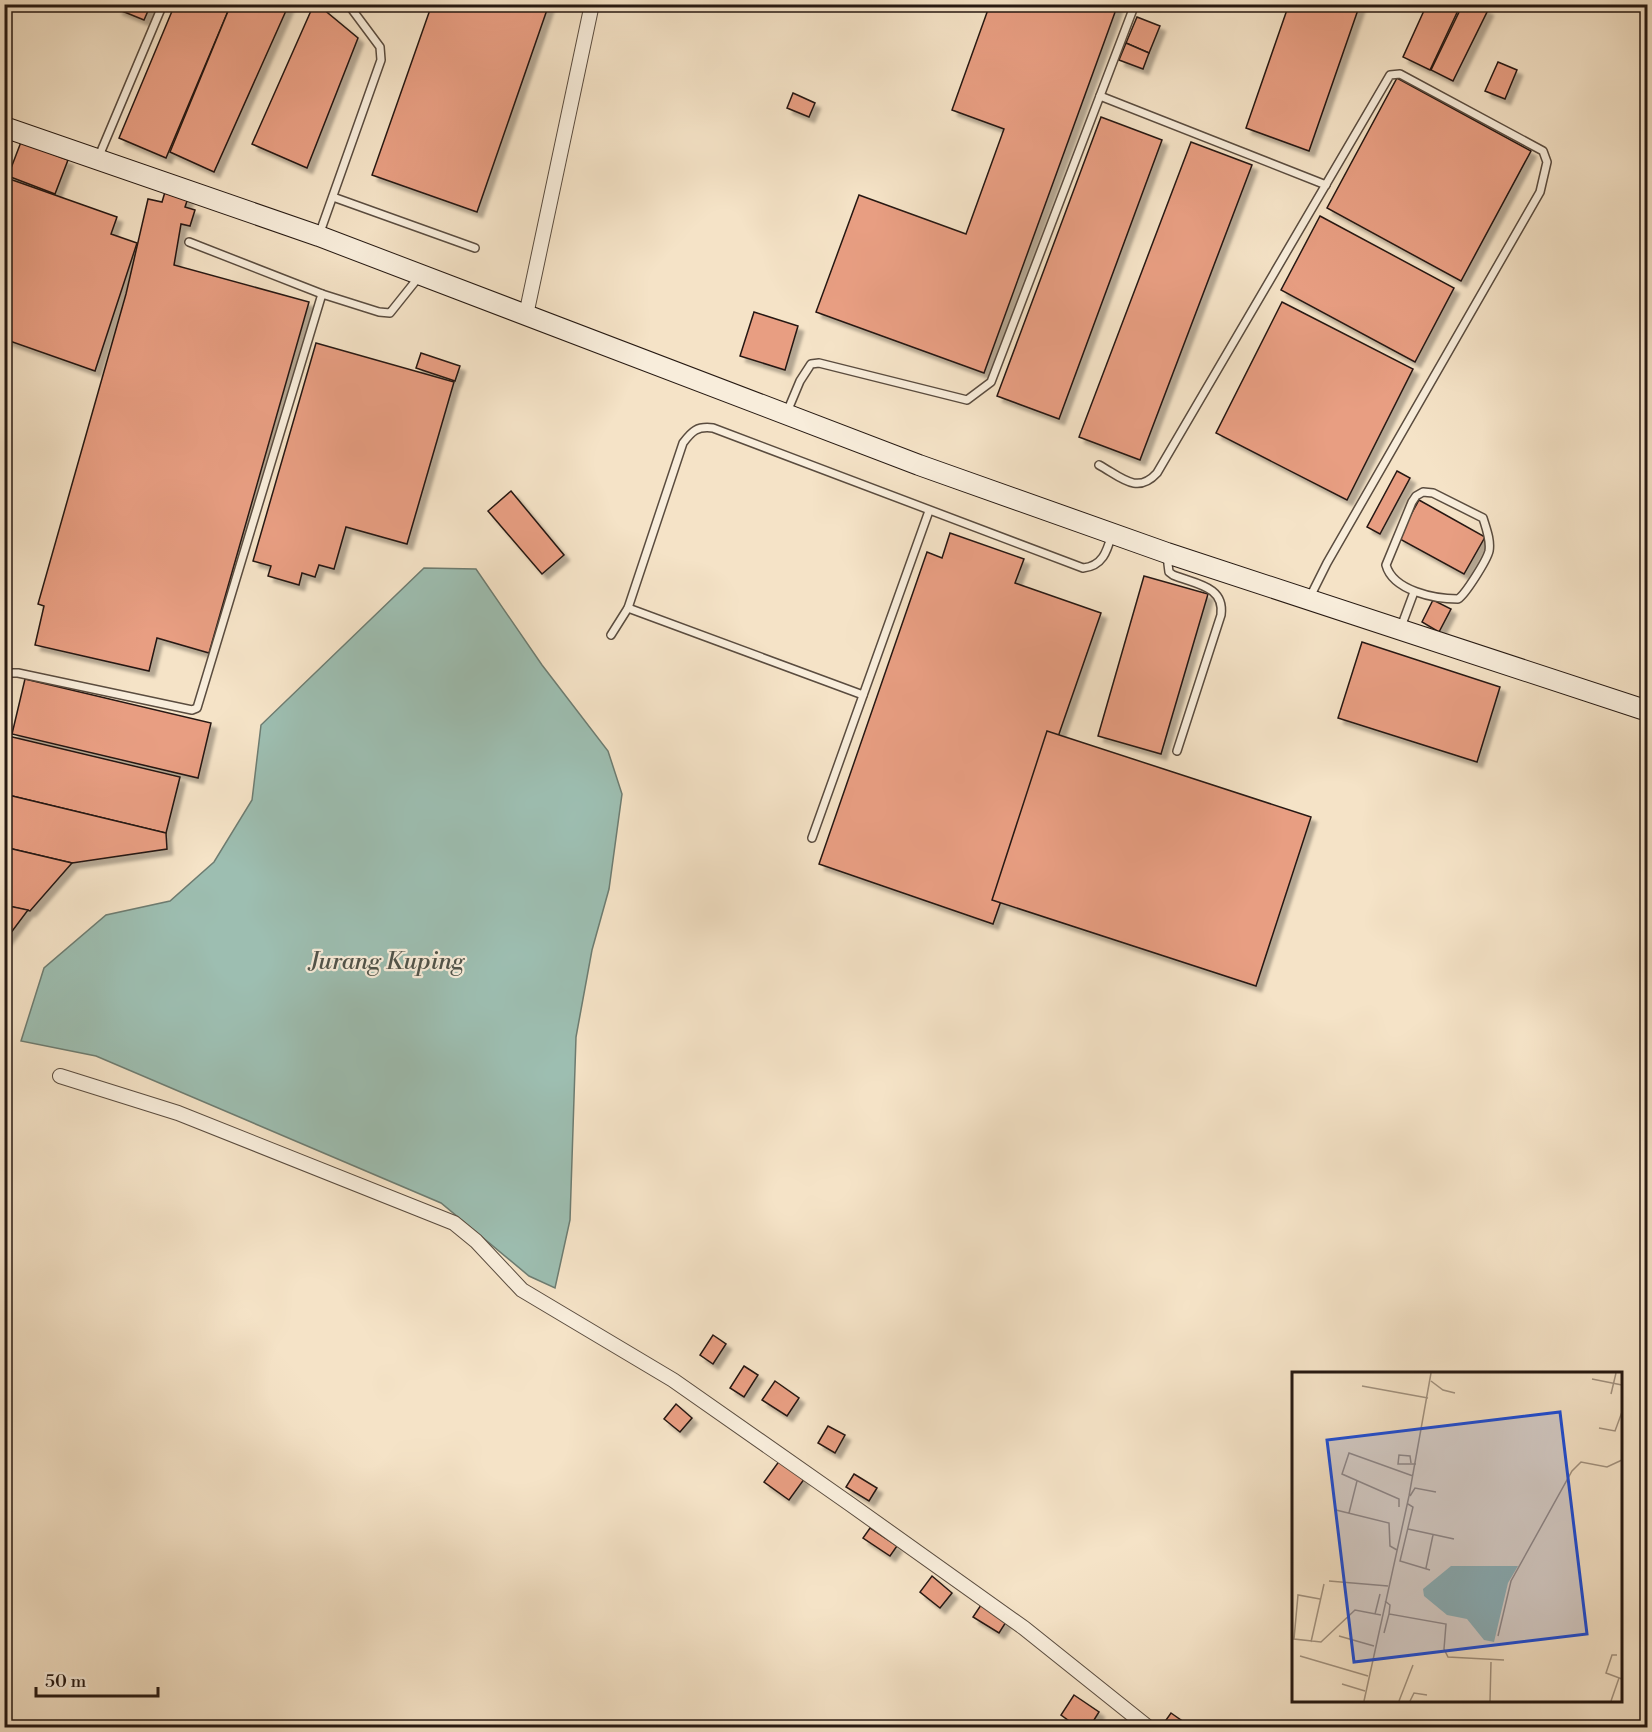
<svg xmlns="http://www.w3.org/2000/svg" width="1652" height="1732" font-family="'Libre Bodoni',serif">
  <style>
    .water { fill: #9dbeb1; stroke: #6d7c71; stroke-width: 1.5 }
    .building { fill: #e89e82; stroke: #261912; stroke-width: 1.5; filter: url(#shadow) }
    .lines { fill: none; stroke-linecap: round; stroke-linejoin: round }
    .lane-casing { stroke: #5a4c3f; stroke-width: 10 }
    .street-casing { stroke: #5a4c3f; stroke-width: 16 }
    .secondary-casing { stroke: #261912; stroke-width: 22 }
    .lane { stroke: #f8eddb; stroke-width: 7 }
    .street { stroke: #f8eddb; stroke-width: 14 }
    .secondary { stroke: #f8eddb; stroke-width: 20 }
    .labels { text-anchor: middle; stroke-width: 4.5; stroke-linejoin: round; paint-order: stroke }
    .water-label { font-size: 24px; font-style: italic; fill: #50534a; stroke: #f8eddb }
    .inset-road { fill: none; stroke: #a2927f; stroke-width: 1.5 }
    .view { fill: #1d4ed8; fill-opacity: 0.15; stroke: #1d4ed8; stroke-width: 3 }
    .inset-edge { fill: none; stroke: #261912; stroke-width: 3 }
  </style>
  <defs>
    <filter id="shadow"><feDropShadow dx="5.5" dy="5.5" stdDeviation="1.5" flood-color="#0004"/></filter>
  </defs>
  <rect width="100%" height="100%" fill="#f5e3c7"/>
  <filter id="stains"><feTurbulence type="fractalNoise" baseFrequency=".00333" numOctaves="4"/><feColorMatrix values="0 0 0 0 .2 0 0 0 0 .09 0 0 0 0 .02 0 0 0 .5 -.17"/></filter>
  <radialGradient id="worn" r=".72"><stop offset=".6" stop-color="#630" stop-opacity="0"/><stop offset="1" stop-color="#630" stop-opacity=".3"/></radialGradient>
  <polygon class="water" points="424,568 476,569 542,665 608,751 622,794 609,889 592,950 576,1037 570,1220 555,1288 529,1276 441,1203 96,1056 21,1041 44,968 106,915 170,901 214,862 252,800 261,725"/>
  <g class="building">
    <polygon points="119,4 151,4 144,20 117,9"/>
    <polygon points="175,4 231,4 166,158 119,138"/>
    <polygon points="231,4 289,4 214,172 170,152"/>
    <polygon points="314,4 317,4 358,38 307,168 252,144"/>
    <polygon points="432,4 549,4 477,212 372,175"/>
    <polygon points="990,4 1118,4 984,373 816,312 859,195 966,234 1004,129 952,110"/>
    <polygon points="1289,4 1360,4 1309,151 1246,128"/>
    <polygon points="1427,4 1461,4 1430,70 1403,57"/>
    <polygon points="1463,4 1476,4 1488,10 1453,81 1431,70"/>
    <polygon points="1137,17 1160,26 1149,53 1126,43"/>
    <polygon points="1126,43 1149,53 1143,69 1119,60"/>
    <polygon points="1498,62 1517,70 1505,99 1485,91"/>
    <polygon points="1397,78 1531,151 1461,281 1327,208"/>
    <polygon points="793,93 815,103 809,117 787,108"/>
    <polygon points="1101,117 1162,140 1059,419 997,396"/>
    <polygon points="21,142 68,160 55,194 8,176"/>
    <polygon points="1191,142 1252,165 1140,460 1079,437"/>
    <polygon points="4,177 117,217 111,234 137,243 95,371 4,339"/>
    <polygon points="165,192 188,198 185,207 195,210 190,226 181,224 174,265 309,302 209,653 157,638 149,671 35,645 44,606 38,604 126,294 148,199 162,202"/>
    <polygon points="1320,216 1454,288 1415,362 1281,290"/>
    <polygon points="1282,302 1413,369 1347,500 1216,433"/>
    <polygon points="754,312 798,326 785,370 740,356"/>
    <polygon points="316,343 454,382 407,544 346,527 334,569 319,565 315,577 302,573 299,585 268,576 271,566 253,561"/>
    <polygon points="421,353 460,366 455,381 416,368"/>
    <polygon points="1397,471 1410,478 1380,534 1367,527"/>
    <polygon points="511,491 564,555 542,574 488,511"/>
    <polygon points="1419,500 1485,537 1464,574 1398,538"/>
    <polygon points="950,533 1024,559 1015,583 1101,613 993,924 819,864 927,552 942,558"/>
    <polygon points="1144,576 1208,594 1161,754 1098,736"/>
    <polygon points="1433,600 1451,609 1439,632 1422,622"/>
    <polygon points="1362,642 1500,687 1477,762 1338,718"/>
    <polygon points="25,679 211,723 198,778 12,734"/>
    <polygon points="1047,731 1311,817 1256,986 992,900"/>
    <polygon points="4,735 180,777 166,833 4,794"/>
    <polygon points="4,794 166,833 167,849 72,863 4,847"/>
    <polygon points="4,847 72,863 30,911 4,905"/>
    <polygon points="4,905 28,910 4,942"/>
    <polygon points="713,1335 726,1344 713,1364 700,1355"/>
    <polygon points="744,1366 758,1375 744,1397 730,1388"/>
    <polygon points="775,1381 799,1398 787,1416 762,1400"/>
    <polygon points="676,1404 692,1418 680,1432 664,1419"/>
    <polygon points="828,1426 845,1435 835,1453 818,1443"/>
    <polygon points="780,1460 805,1478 789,1500 764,1482"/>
    <polygon points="854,1474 877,1488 869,1501 846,1487"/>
    <polygon points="870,1528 897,1546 890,1556 863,1538"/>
    <polygon points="932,1576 952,1593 940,1608 920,1592"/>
    <polygon points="981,1605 1006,1622 999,1633 973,1617"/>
    <polygon points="1074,1695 1099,1712 1089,1728 1079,1728 1061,1715"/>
    <polygon points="1171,1713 1188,1725 1186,1728 1176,1728 1166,1720"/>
  </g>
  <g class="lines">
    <g class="lane-casing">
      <g id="lane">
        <polyline points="1100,96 1326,185"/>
        <polyline points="99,156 163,4"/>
        <polyline points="333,197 475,248"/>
        <polyline points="319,235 381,60 380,47 348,4"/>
        <polyline points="189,242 322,294"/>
        <polyline points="787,412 800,381 811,364 819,363 967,400 991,382 1135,4"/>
        <path d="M1099,465C1121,477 1137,495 1157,473L1390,75L1400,74L1543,151L1547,162L1540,192L1327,563L1310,597"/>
        <path d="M1423,492L1433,493L1483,518C1486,528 1491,540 1489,551C1487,560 1465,595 1458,599C1435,599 1393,591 1386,565L1412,502L1416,496Z"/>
        <path d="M1167,556L1169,572L1173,575C1195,584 1225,586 1221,615L1177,751"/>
        <polyline points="628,608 863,695"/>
        <polyline points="1401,627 1414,592"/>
        <path d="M611,635L628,608L683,443C692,431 697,426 713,428L1083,568C1103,566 1107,551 1112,534"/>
        <polyline points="4,673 18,673 192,710 197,708 322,294 379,312 390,313 418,278"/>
        <polyline points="812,838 929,511"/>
      </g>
    </g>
    <g class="street-casing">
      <g id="street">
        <polyline points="526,315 592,4"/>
        <polyline points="60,1076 178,1113 454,1223 476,1241 522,1290 673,1380 850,1504 1024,1628 1149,1728"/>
      </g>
    </g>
    <g class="secondary-casing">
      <polyline id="secondary" points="4,127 319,236 919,465 1167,553 1648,711"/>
    </g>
    <use href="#lane" class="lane"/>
    <use href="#street" class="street"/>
    <use href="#secondary" class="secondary"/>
  </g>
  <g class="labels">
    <g class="water-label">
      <text x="387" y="969">Jurang Kuping</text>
    </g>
  </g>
  <g transform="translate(1292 1372)">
    <rect width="330" height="330" fill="#f5e3c7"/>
    <path d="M159,194H226L216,211L202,270L192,268L175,247L155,243L132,224L131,217Z" fill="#9dbeb1"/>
    <path class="inset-road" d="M300,7L330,13M139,9L151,18L163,21M70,14L136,26M319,22L324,1M307,56L323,59L330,40M119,91L118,84L107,83L106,92H124M118,124L123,116L144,120M116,132L121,135L108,189L138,198M107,135V127L50,102L57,81L121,104M44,138L97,151L98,174L105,178M57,141L65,109M116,157L162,167M134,196L141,163M37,209L96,214M28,227L6,223L2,267L29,270L63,238L89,243M93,229L98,233L97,242L154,252L152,277L156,285L212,288M83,242L88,222M92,261L97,242M47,264L82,274M206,264L219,209L280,99L289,90L315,95L330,88M19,270L32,212M325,283H320L314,301L330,307M8,284L76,304M50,312L73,319M72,329L117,124L139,1M107,329L121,293M118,329L122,321L135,323M198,329L199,290M319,329L327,306"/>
    <path class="view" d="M268,40L295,262L62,290L35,68Z"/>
    <rect width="330" height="330" class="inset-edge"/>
  </g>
  <rect width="1652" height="1732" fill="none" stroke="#f5e3c7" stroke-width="24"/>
  <rect x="6" y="6" width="1640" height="1720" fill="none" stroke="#261912" stroke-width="3"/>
  <rect x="12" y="12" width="1628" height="1708" fill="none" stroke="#261912" stroke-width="1.5"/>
  <path d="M36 1687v9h122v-9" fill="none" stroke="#261912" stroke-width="3"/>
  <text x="45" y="1687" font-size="18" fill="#261912" stroke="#f8eddb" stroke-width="4.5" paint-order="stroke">50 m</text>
  <rect width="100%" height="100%" filter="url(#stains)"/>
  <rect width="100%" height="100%" fill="url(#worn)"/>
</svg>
